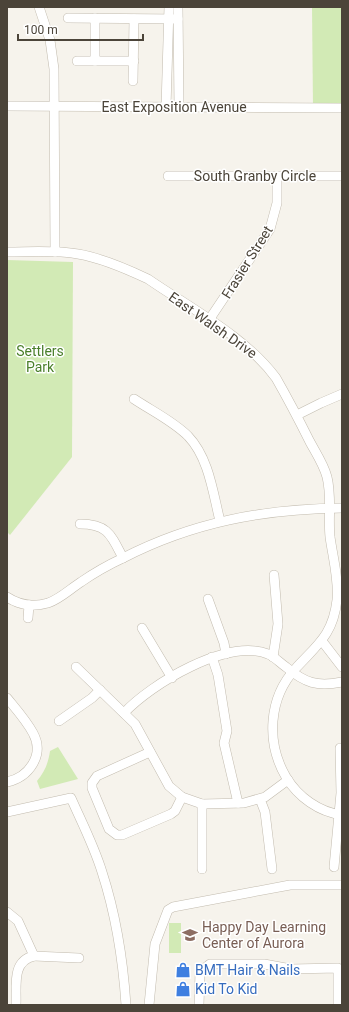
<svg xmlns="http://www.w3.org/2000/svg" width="349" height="1012" font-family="Roboto,sans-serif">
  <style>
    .green { fill: #d2eab5 }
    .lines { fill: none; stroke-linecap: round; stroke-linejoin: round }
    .minor-casing { stroke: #c2bbae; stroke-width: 10 }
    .minor { stroke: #fff; stroke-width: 9 }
    .labels { text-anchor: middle; stroke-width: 3; stroke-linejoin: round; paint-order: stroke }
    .street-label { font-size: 14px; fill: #4b4439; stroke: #fff }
    .park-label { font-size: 14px; fill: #4a7f2a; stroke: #fff }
    .education-label { font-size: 14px; fill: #785e54; stroke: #fff; text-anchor: start }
    .shop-label { font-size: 14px; fill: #366cbe; stroke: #fff; text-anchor: start }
  </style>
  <rect width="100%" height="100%" fill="#f6f3ec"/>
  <g class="green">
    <polygon points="312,7 342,7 342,108 313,108"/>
    <polygon points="7,260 73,262 72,457 10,535 7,532"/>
    <path d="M58,747L78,779L40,789L37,781C45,771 48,764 50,751Z"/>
    <rect x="169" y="923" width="12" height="30"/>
  </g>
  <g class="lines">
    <g class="minor-casing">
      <g id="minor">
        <polyline points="39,7 50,40 54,69 55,252"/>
        <polyline points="178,7 179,107"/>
        <polyline points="68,18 178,19"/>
        <polyline points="77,61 134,61"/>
        <polyline points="95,61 95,18"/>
        <polyline points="133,81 134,19"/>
        <polyline points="7,106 342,108"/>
        <polyline points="166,107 169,7"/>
        <polyline points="168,176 342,176"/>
        <path d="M7,252C31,252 55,250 78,254C102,258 127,269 148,279C190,308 246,337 276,378C288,399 299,420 310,442C316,453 324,465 327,477C332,497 328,518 330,537C333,558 339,580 337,600C333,635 317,645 296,668C268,698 266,743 286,777C298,797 319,812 342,815"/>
        <polyline points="209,320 270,229 277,203 277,176"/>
        <path d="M134,399C152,411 173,421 188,436C209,458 213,493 220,521"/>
        <polyline points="297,415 321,403 342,394"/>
        <path d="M80,524C108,524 111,535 123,558"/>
        <path d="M7,597C19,605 34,607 48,603C60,599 70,589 81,582C94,573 108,565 123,558C193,522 264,509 342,508"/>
        <polyline points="208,599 224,643 226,654"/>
        <polyline points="28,618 29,605"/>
        <polyline points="142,628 172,678"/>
        <polyline points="322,641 342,667"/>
        <polyline points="212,657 218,675 227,731 224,743 238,803"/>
        <polyline points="273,657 278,624 274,575"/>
        <polyline points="76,667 135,724 169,786 182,797 202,804 244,803 265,797 288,780"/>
        <path d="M7,698C16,709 26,720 33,733C45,755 29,777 7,782"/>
        <path d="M124,713C151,684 227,638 268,654C275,657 280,663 286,667C305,683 317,687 342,682"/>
        <polyline points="59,721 92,698 100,690"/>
        <polyline points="150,752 97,776 92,783 92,788 109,829 117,835 122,835 171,814 175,811 182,797"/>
        <polyline points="260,799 265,812 272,869"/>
        <path d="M7,812L71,798C82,823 94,846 102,872C116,915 123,960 126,1005"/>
        <polyline points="334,867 341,793 340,748"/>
        <polyline points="202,869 202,804"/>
        <path d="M7,912L18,921L34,956C11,961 17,987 16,1005"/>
        <polyline points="34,956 79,958"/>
        <polyline points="149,1005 155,944 168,910 173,907 290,885 342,885"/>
        <polyline points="199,1005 200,972 210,964 264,964 291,969 338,968 338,1005"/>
      </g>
    </g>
    <use href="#minor" class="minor"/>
  </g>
  <defs>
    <g id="school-bare" transform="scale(1.2)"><path d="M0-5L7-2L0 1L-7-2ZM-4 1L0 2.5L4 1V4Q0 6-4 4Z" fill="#8d6e63" stroke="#fff" stroke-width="2.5" paint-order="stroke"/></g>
    <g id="shop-bare" transform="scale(1.2)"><path d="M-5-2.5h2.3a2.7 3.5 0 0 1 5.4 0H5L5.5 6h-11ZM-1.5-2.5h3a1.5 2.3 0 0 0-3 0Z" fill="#3f7fe0" stroke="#fff" stroke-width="2.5" paint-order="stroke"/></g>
  </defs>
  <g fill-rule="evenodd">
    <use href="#school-bare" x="190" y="935"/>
    <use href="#shop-bare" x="183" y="970"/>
    <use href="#shop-bare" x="183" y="989"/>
  </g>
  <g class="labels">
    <g class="street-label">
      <text x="174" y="112">East Exposition Avenue</text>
      <text x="255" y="181">South Granby Circle</text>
      <text transform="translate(247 262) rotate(-58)" y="5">Frasier Street</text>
      <text transform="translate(213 325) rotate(35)" y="5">East Walsh Drive</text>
    </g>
    <g class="park-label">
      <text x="40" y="356">Settlers<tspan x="40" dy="16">Park</tspan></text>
    </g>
    <g class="education-label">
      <text x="202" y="932">Happy Day Learning<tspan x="202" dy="16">Center of Aurora</tspan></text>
    </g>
    <g class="shop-label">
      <text x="195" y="975">BMT Hair &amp; Nails</text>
      <text x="195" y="994">Kid To Kid</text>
    </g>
  </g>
  <rect width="349" height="1012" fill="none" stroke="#4b4439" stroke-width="16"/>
  <path d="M18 34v6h125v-6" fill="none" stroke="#4b4439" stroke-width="2"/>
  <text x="24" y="34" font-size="12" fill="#4b4439" stroke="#ffffff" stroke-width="3" paint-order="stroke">100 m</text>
</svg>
